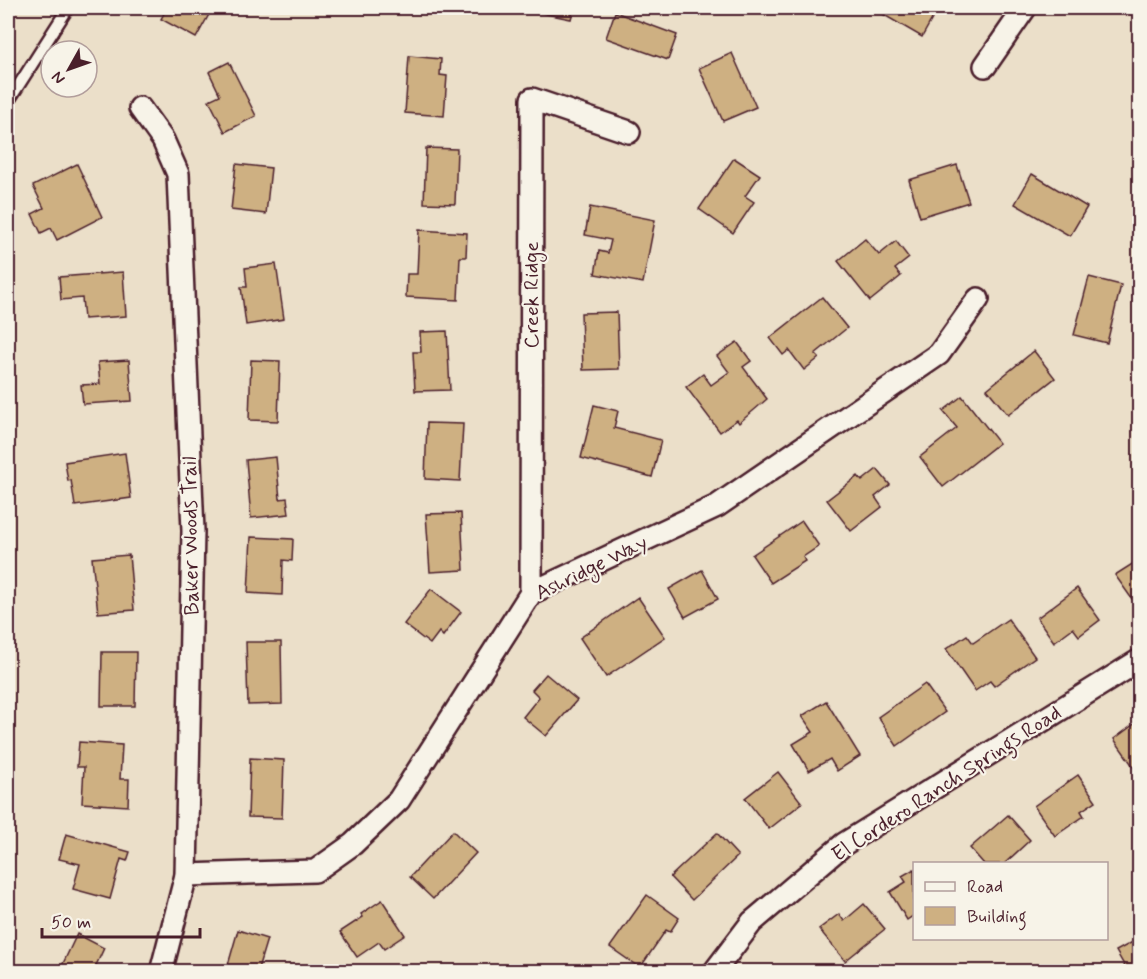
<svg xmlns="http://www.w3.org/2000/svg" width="1147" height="979" font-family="Mynerve,sans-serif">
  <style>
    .building { fill: #ceb082; stroke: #4a1f2b; stroke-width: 1.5 }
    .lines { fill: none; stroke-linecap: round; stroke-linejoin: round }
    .service-casing { stroke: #4a1f2b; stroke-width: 15 }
    .minor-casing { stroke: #4a1f2b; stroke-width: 26 }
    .service { stroke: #f7f3e8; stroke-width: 10 }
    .minor { stroke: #f7f3e8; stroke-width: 21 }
    .labels { text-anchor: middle; stroke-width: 4.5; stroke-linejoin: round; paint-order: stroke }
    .street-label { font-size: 21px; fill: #4a1f2b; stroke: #f7f3e8 }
  </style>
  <rect width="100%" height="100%" fill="#ebdfc9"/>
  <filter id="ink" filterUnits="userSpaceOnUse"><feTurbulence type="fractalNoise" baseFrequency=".0167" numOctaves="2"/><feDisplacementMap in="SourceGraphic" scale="12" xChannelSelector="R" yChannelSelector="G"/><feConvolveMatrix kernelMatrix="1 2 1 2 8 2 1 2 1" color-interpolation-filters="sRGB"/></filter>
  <g filter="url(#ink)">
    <g class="building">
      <polygon points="167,8 210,8 212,9 196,38 161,19"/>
      <polygon points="517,8 574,8 571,19"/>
      <polygon points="882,8 933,8 937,10 922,37 879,12"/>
      <polygon points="615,12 677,35 668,60 606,38"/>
      <polygon points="732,53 756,107 723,121 699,68"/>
      <polygon points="409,56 441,59 440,75 447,76 444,116 405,113"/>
      <polygon points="229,62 256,116 225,132 209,100 220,95 209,72"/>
      <polygon points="426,148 457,149 455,204 424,203"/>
      <polygon points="734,158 760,175 745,196 754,202 733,233 699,209"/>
      <polygon points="77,164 102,217 57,240 51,228 41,233 32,214 44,208 33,186"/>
      <polygon points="236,164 271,168 266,214 231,210"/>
      <polygon points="957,165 969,202 920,217 909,180"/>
      <polygon points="1032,174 1087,207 1070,236 1015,204"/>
      <polygon points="590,207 655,220 643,283 595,274 599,251 608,253 611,240 585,235"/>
      <polygon points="419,230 467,233 466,257 460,257 458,300 406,297 407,274 417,274"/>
      <polygon points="865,239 879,255 896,241 909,258 895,269 901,276 870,301 838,261"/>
      <polygon points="276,264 284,319 246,325 241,287 247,287 245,268"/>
      <polygon points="123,272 126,316 84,319 82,298 61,300 59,277"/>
      <polygon points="1089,277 1121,285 1107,343 1074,335"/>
      <polygon points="822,297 847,328 815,354 819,358 804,370 789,350 783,355 770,338"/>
      <polygon points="617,312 619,369 583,370 581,313"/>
      <polygon points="447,331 450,390 415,391 413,352 421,352 420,332"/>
      <polygon points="737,342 751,361 743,367 767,399 739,423 737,420 720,432 686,387 703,374 711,385 729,372 717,356"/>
      <polygon points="1034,351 1055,378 1008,415 987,389"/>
      <polygon points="129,360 132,401 83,404 81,385 100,384 98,362"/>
      <polygon points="251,360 280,361 278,421 249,420"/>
      <polygon points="962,396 999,443 943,487 920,457 957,428 943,411"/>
      <polygon points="594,405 618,411 614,428 661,440 652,477 581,458"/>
      <polygon points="427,423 463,424 460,481 425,479"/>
      <polygon points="125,453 131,498 75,506 71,480 68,481 65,462"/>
      <polygon points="276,457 280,499 287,498 289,514 251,518 246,460"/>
      <polygon points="877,469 890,485 875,497 882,507 851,531 827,500 858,476 862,481"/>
      <polygon points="461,513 464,570 430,572 426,514"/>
      <polygon points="802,521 819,546 803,557 805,561 771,583 752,555"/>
      <polygon points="251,537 293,539 292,561 283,560 282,595 248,593"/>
      <polygon points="129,555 134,610 98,613 92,558"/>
      <polygon points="1140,559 1140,594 1132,599 1115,575"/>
      <polygon points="702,570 718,599 685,617 669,589"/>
      <polygon points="1077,588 1100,620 1079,636 1073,628 1054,642 1037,618"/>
      <polygon points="431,589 461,612 443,636 439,632 430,644 404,624"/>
      <polygon points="638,597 665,637 606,677 580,638"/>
      <polygon points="1008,619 1035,657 994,686 990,681 975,691 946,649 967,635 973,643"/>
      <polygon points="246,642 281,642 282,704 248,705"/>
      <polygon points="102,652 136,652 135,706 101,706"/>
      <polygon points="546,674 577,700 546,736 523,717 539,697 532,690"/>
      <polygon points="925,684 945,712 897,746 878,717"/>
      <polygon points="826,701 860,756 837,771 830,759 809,771 793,744 813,732 802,716"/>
      <polygon points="1137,722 1140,726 1140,776 1114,739"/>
      <polygon points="79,742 122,745 120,779 129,779 128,806 82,803 84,767 77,767"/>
      <polygon points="250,758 284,760 282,818 248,817"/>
      <polygon points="778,772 802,803 769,829 745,798"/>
      <polygon points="1078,775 1096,801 1081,811 1084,816 1055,836 1034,806"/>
      <polygon points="1008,815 1030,840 1004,864 984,864 970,848"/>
      <polygon points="453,831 476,853 433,899 410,877"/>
      <polygon points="717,833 738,856 692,900 670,877"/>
      <polygon points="66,834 130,852 127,861 121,859 110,899 73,889 80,864 59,859"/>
      <polygon points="914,869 914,915 907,920 890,892 906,882 902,876"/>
      <polygon points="647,895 679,918 670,932 666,930 640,968 610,947"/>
      <polygon points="382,900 405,935 384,949 379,942 357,957 340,932 363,917 361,914"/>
      <polygon points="864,904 885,929 845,961 819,929 839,914 844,921"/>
      <polygon points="238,930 267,939 257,972 226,972"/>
      <polygon points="77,934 104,948 93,972 59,972"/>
      <polygon points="1140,938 1140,972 1128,972 1116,951"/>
    </g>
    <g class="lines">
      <g class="service-casing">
        <polyline id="service" points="8,102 68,8"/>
      </g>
      <g class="minor-casing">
        <g id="minor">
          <polyline points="985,66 1025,8"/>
          <polyline points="140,108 163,140 178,174 193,531 186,875 161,972"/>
          <polyline points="531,593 532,99 629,132"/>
          <polyline points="186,875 315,871 353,844 399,800 531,593 717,506 939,354 978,299"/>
          <polyline points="714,972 752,922 844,844 1140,660"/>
        </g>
      </g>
      <use href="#service" class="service"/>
      <use href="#minor" class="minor"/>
    </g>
  </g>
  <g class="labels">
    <g class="street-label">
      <text transform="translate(531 295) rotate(-90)" y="7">Creek Ridge</text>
      <text transform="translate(190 536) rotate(-91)" y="7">Baker Woods Trail</text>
      <text transform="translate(591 567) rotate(-26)" y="7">Ashridge Way</text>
      <text transform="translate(946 783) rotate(-33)" y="7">El Cordero Ranch Springs Road</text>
    </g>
  </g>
  <rect width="1147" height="979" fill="none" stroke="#f7f3e8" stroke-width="30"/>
  <rect x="15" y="15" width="1117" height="949" fill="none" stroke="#4a1f2b" stroke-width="2" filter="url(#ink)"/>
  <rect x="913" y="862" width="195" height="78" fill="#f7f3e8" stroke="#b29e9c" stroke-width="1.5"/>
  <rect x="925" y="882" width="30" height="9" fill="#f7f3e8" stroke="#b29e9c" stroke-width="1.5"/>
  <text x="967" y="892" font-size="18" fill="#4a1f2b">Road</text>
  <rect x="925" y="907" width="30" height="18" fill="#ceb082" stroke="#b29e9c" stroke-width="1.5"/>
  <text x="967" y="922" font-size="18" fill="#4a1f2b">Building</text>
  <g transform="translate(69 69) rotate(230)"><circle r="28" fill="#f7f3e8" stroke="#b29e9c" stroke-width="1.5"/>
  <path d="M0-4.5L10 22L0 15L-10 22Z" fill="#4a1f2b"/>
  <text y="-9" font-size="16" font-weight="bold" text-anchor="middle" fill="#4a1f2b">N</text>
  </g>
  <path d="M42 928v9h158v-9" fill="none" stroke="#4a1f2b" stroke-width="3"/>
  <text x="51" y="928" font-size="18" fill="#4a1f2b" stroke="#f7f3e8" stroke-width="4.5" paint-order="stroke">50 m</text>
</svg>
